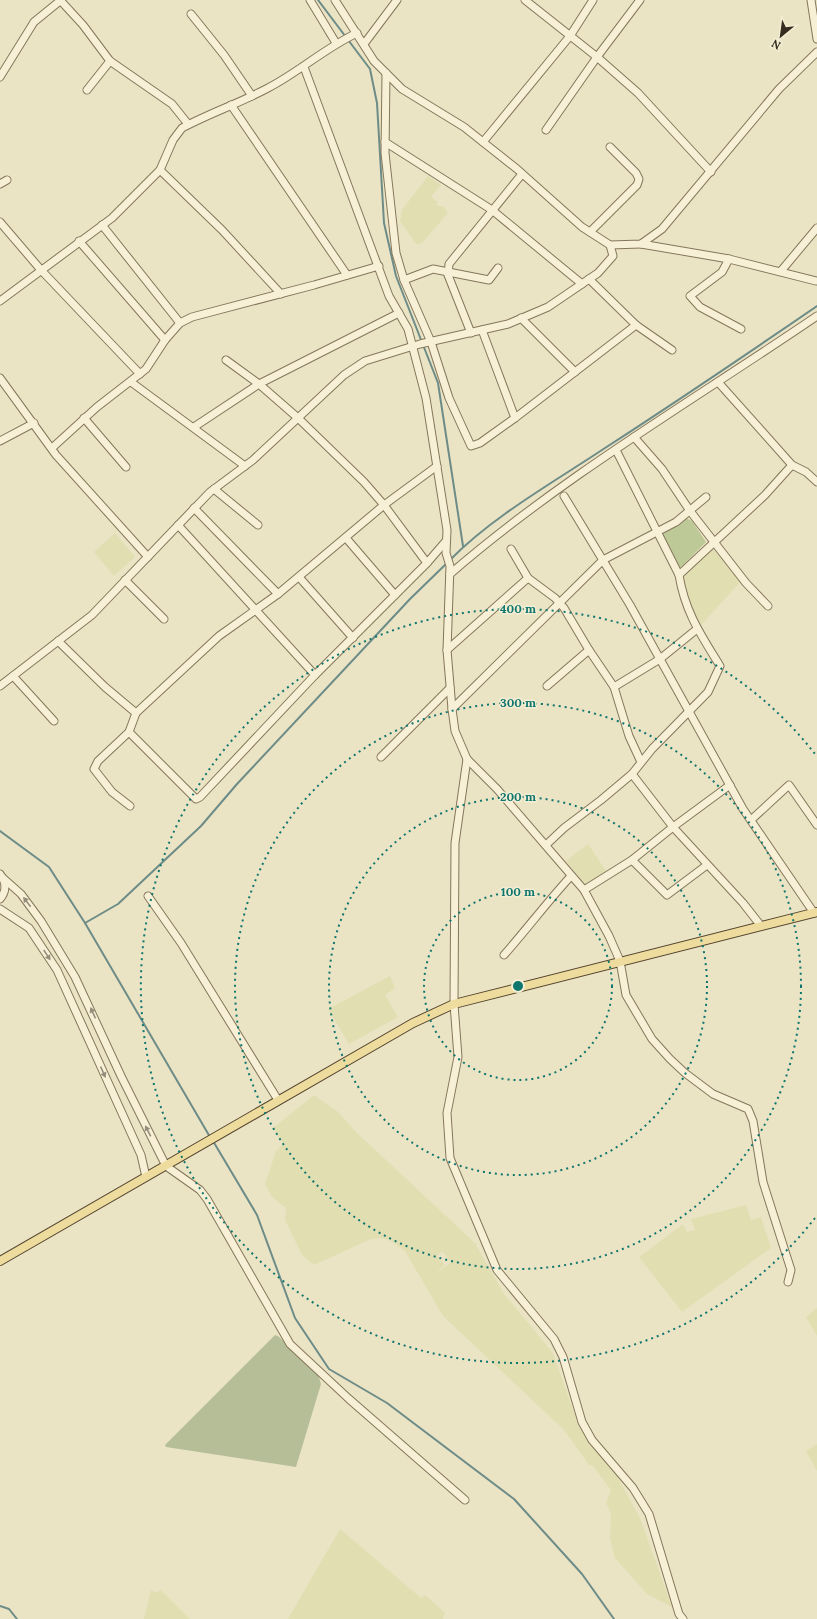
<svg xmlns="http://www.w3.org/2000/svg" width="817" height="1619" font-family="Lora,serif">
  <style>
    .farmland { fill: #e1deb2; fill-rule: evenodd }
    .green { fill: #bec998 }
    .cemetery { fill: #b5be97 }
    .lines { fill: none; stroke-linecap: round; stroke-linejoin: round }
    .stream { stroke: #6d8c88; stroke-width: 2 }
    .minor-casing { stroke: #85765b; stroke-width: 9 }
    .major-casing { stroke: #53442f; stroke-width: 10 }
    .minor { stroke: #f7f0d6; stroke-width: 7 }
    .major { stroke: #eddc9e; stroke-width: 8 }
    .oneway { fill: #968e7a }
    .ring { fill: none; stroke: #0f766e; stroke-width: 2; stroke-dasharray: 2 4 }
    .centre { fill: #0f766e; stroke: #f3edd3; stroke-width: 2 }
    .ring-label { font-size: 12px; text-anchor: middle; font-weight: bold; fill: #0f766e; stroke: #f3edd3; stroke-width: 3; stroke-linejoin: round; paint-order: stroke }
  </style>
  <rect width="100%" height="100%" fill="#ebe4c4"/>
  <g class="farmland">
    <polygon points="428,176 441,185 431,197 438,202 436,205 444,207 448,213 421,244 416,244 400,221 402,210"/>
    <polygon points="115,533 135,557 114,576 94,552"/>
    <polygon points="712,548 741,581 700,626 697,625 684,592 683,576"/>
    <polygon points="588,844 606,871 586,886 566,861"/>
    <polygon points="390,976 395,988 385,995 398,1017 349,1044 328,1009"/>
    <path d="M314,1095L337,1111L356,1132L475,1243L504,1294L553,1353L579,1427L617,1476L640,1518L672,1607L647,1594L615,1558L610,1538L611,1514L606,1503L611,1490L593,1466L589,1465L564,1430L443,1316L405,1251L391,1241L381,1238L371,1239L314,1265L302,1255L285,1220L286,1208L272,1197L265,1184L276,1151L283,1144L273,1128ZM442,1251L451,1262L434,1275L445,1265L437,1256Z"/>
    <polygon points="746,1205 751,1220 761,1217 771,1248 682,1312 639,1257 683,1224 687,1232 695,1230 691,1219"/>
    <polygon points="817,1308 817,1336 806,1317"/>
    <polygon points="817,1444 817,1471 806,1451"/>
    <polygon points="340,1529 421,1598 425,1595 445,1613 443,1619 288,1619"/>
    <polygon points="151,1590 157,1593 161,1590 190,1619 144,1619"/>
  </g>
  <polygon class="green" points="686,518 692,521 706,542 681,567 677,566 661,535"/>
  <polygon class="cemetery" points="275,1335 278,1336 318,1374 321,1384 296,1467 166,1447 165,1445"/>
  <g class="lines">
    <g class="stream">
      <polyline points="318,0 370,69 377,103 384,223 396,276 438,383 463,546"/>
      <path d="M450,560C493,516 554,482 605,448C676,402 747,354 817,306"/>
      <polyline points="0,831 49,867 85,923 210,1137"/>
      <polyline points="85,923 118,904 201,826 237,784 410,599 447,563"/>
      <polyline points="213,1141 257,1215 295,1318 329,1369 387,1403 514,1499 582,1574 614,1619"/>
      <polyline points="0,1606 9,1609 17,1619"/>
    </g>
    <g class="minor-casing">
      <g id="minor">
        <polyline points="60,0 83,25 110,61 172,104 188,124"/>
        <polyline points="310,0 336,43"/>
        <polyline points="335,0 374,61 402,89 464,127 517,169 582,227 610,245 641,244 662,229 779,89 817,52"/>
        <polyline points="525,0 597,57 638,93 711,172"/>
        <polyline points="811,0 817,39"/>
        <polyline points="191,14 224,55 252,96"/>
        <polyline points="364,44 397,0"/>
        <polyline points="304,67 389,296 408,329 426,398 447,530 446,553 450,566 447,650 452,709 455,731 467,759 497,789 584,890 609,936 620,961 626,995 652,1039 670,1059 685,1073 713,1094 748,1109 753,1121 763,1182 791,1270 788,1282"/>
        <polyline points="386,73 385,153 396,253 404,280 431,342 449,398 471,446 480,443 515,418 636,325"/>
        <polyline points="0,77 34,22 61,0"/>
        <polyline points="87,90 110,61"/>
        <polyline points="231,105 347,275"/>
        <polyline points="546,130 597,57 640,0"/>
        <polyline points="385,142 492,210 582,284"/>
        <polyline points="483,142 570,36 593,0"/>
        <polyline points="160,170 222,230 281,294"/>
        <polyline points="0,184 7,180"/>
        <polyline points="0,222 41,270 140,374"/>
        <polyline points="102,225 180,323"/>
        <polyline points="590,232 637,185 639,179 636,173 610,147"/>
        <polyline points="79,241 165,340"/>
        <polyline points="641,244 729,259 816,281"/>
        <polyline points="729,259 722,272 690,296 700,307 741,329"/>
        <polyline points="781,271 817,228"/>
        <polyline points="589,279 636,325 672,350"/>
        <polyline points="404,280 433,269 489,280 498,268"/>
        <path d="M0,301L112,218L160,170L173,140L182,128C210,113 240,103 268,88C299,72 325,48 357,33"/>
        <polyline points="521,318 575,372"/>
        <polyline points="482,330 515,418"/>
        <polyline points="471,333 448,275 449,264 522,174"/>
        <polyline points="226,360 259,384 298,418 364,482 384,505 427,563"/>
        <polyline points="0,378 56,455 148,557"/>
        <polyline points="131,382 245,466"/>
        <polyline points="718,382 792,465 806,472 817,482"/>
        <polyline points="84,418 126,467"/>
        <polyline points="194,427 259,384 399,313"/>
        <polyline points="634,437 662,469 690,511 746,583 768,606"/>
        <polyline points="0,441 34,423"/>
        <polyline points="52,448 97,407 146,369 165,340 180,323 192,317 314,285 379,266"/>
        <polyline points="214,489 258,525"/>
        <polyline points="564,496 630,605 743,809 814,913"/>
        <polyline points="194,508 278,594"/>
        <polyline points="346,538 395,595"/>
        <polyline points="511,549 528,578 555,598 564,608 589,650 614,687 629,736 641,762"/>
        <path d="M450,574C563,476 694,400 817,316"/>
        <polyline points="679,575 765,495 792,465"/>
        <polyline points="299,577 353,638"/>
        <polyline points="125,580 164,619"/>
        <polyline points="58,641 105,687 136,713"/>
        <polyline points="447,650 528,578"/>
        <polyline points="315,675 427,563 446,541"/>
        <polyline points="13,676 54,721"/>
        <polyline points="0,686 92,615 210,492 253,460 344,375 365,361 420,344 508,324 548,307 598,273 613,256 610,245"/>
        <polyline points="547,686 589,650"/>
        <polyline points="614,687 660,659 697,629"/>
        <polyline points="452,709 603,560 676,522 706,497"/>
        <polyline points="129,732 196,799 200,797 315,675 178,525"/>
        <polyline points="381,757 450,688"/>
        <polyline points="467,759 455,843 454,1004 458,1057 447,1113 450,1158 497,1270 554,1339 563,1357 582,1422 592,1440 633,1488 649,1514 679,1614 683,1619"/>
        <polyline points="632,774 673,827 743,903 761,926"/>
        <polyline points="130,806 112,792 94,769 98,761 129,732 136,713 219,636 278,594 384,505 437,466"/>
        <polyline points="751,820 789,785 817,825"/>
        <path d="M546,845L564,828L601,800L632,774L652,749L708,692L720,666C701,635 685,612 679,575L616,450"/>
        <polyline points="632,860 667,895 707,865"/>
        <path d="M0,874C6,882 7,891 0,899"/>
        <polyline points="3,878 21,894 41,921 75,977 121,1076 166,1166 200,1190 207,1199 290,1344 349,1399 465,1500"/>
        <polyline points="584,890 632,860 673,827 730,785"/>
        <polyline points="148,896 181,943 278,1100"/>
        <polyline points="0,909 29,928 57,970 141,1155 146,1177"/>
        <path d="M504,955C527,929 548,901 571,876"/>
      </g>
    </g>
    <g class="major-casing">
      <polyline id="major" points="0,1261 413,1023 454,1004 817,912"/>
    </g>
    <use href="#minor" class="minor"/>
    <use href="#major" class="major"/>
  </g>
  <defs><path id="oneway-solid" d="M-6-.8H1V-3.2L6.5 0L1 3.2V.8H-6Z"/></defs>
  <g class="oneway">
    <use href="#oneway-solid" transform="translate(27 902) rotate(-127)"/>
    <use href="#oneway-solid" transform="translate(47 955) rotate(57)"/>
    <use href="#oneway-solid" transform="translate(93 1013) rotate(-115)"/>
    <use href="#oneway-solid" transform="translate(103 1072) rotate(66)"/>
    <use href="#oneway-solid" transform="translate(148 1131) rotate(-117)"/>
  </g>
  <g class="ring">
    <circle cx="518" cy="986" r="94"/>
    <circle cx="518" cy="986" r="189"/>
    <circle cx="518" cy="986" r="283"/>
    <path d="M815 1218A377 377 0 1 1 815 754"/>
  </g>
  <circle cx="518" cy="986" r="6" class="centre"/>
  <g class="ring-label">
    <text x="518" y="613">400 m</text>
    <text x="518" y="707">300 m</text>
    <text x="518" y="801">200 m</text>
    <text x="518" y="896">100 m</text>
  </g>
  <g transform="translate(781 36) rotate(209)" stroke="#f3edd3" stroke-width="3" paint-order="stroke">
  <path d="M0-3L7 15L0 10L-7 15Z" fill="#362c1f"/>
  <text y="-6" font-size="11" font-weight="bold" text-anchor="middle" fill="#362c1f">N</text>
  </g>
</svg>
